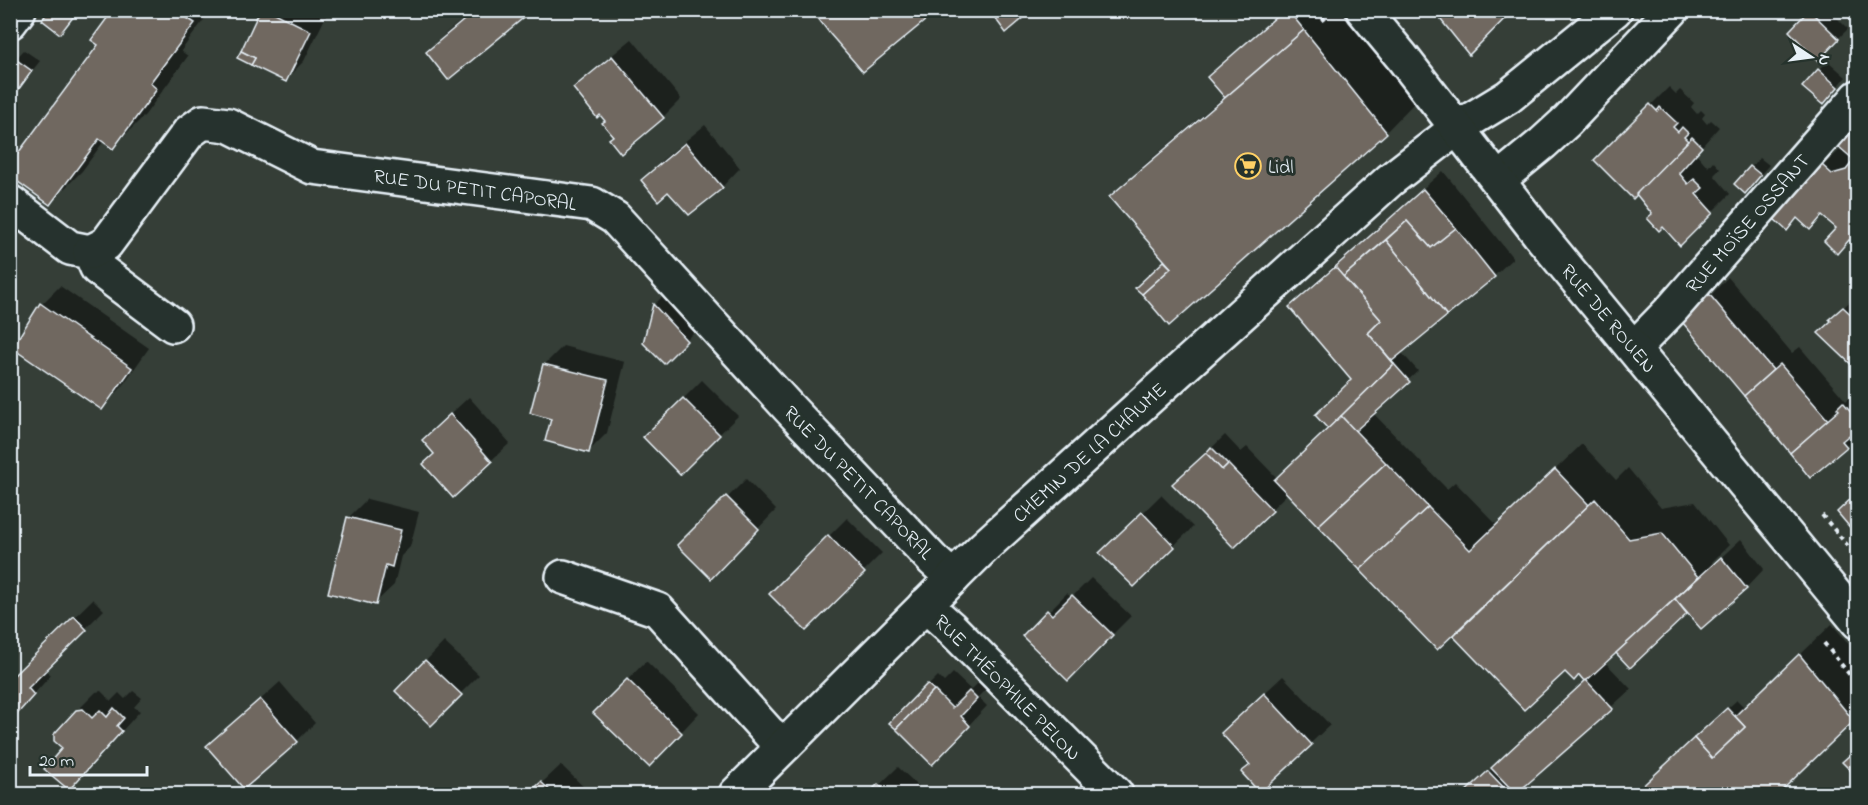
<svg xmlns="http://www.w3.org/2000/svg" width="1868" height="805" font-family="'Indie Flower',sans-serif">
  <style>
    .shadow { fill: #0007 }
    .building { fill: #706860; stroke: #e8f1f8; stroke-width: 1.5 }
    .lines { fill: none; stroke-linecap: round; stroke-linejoin: round }
    .minor-casing { stroke: #e8f1f8; stroke-width: 38 }
    .tertiary-casing { stroke: #e8f1f8; stroke-width: 38 }
    .secondary-casing { stroke: #e8f1f8; stroke-width: 38 }
    .path { stroke: #e8f1f8; stroke-width: 4; stroke-dasharray: 4.5 4.5; stroke-linecap: butt }
    .minor { stroke: #26332d; stroke-width: 33 }
    .tertiary { stroke: #26332d; stroke-width: 33 }
    .secondary { stroke: #26332d; stroke-width: 33 }
    .labels { text-anchor: middle; stroke-width: 6; stroke-linejoin: round; paint-order: stroke }
    .poi-label { font-size: 20px; fill: #e8f1f8; stroke: #26332d; text-anchor: start }
    .street-label { font-size: 20px; fill: #e8f1f8; stroke: #26332d }
  </style>
  <rect width="100%" height="100%" fill="#353e37"/>
  <filter id="ink" filterUnits="userSpaceOnUse"><feTurbulence type="fractalNoise" baseFrequency=".0167" numOctaves="2"/><feDisplacementMap in="SourceGraphic" scale="12" xChannelSelector="R" yChannelSelector="G"/><feConvolveMatrix kernelMatrix="1 2 1 2 8 2 1 2 1" color-interpolation-filters="sRGB"/></filter>
  <g filter="url(#ink)">
    <g class="shadow">
      <polygon points="115,10 211,10 181,51 188,56 145,115 113,147 104,141 82,171 50,203 100,45"/>
      <polygon points="262,10 325,10 328,12 304,61 285,80"/>
      <polygon points="474,10 531,10 428,52 446,33"/>
      <polygon points="1284,10 1345,10 1417,100 1386,132 1169,324 1147,278 1166,261 1111,197 1143,166 1225,96 1209,78"/>
      <polygon points="1812,10 1829,10 1848,29 1818,58 1791,31"/>
      <polygon points="632,39 681,99 663,117 614,135 606,121 575,89 594,70"/>
      <polygon points="24,50 40,61 16,91 10,65"/>
      <polygon points="1828,61 1846,77 1832,94 1819,70"/>
      <polygon points="1669,87 1676,94 1680,90 1694,103 1691,107 1697,114 1701,110 1705,114 1702,118 1707,124 1711,120 1719,127 1696,153 1708,167 1713,161 1720,169 1714,175 1730,194 1680,244 1637,192 1596,160"/>
      <polygon points="705,125 740,168 722,187 668,190 643,180 661,161"/>
      <polygon points="1858,127 1850,239 1837,252 1838,228 1823,215 1798,217 1787,229 1823,166 1842,148"/>
      <polygon points="1760,158 1769,165 1754,182 1751,167"/>
      <polygon points="1443,171 1513,258 1494,276 1417,339 1402,353 1418,371 1373,413 1447,489 1455,482 1497,525 1582,444 1616,480 1628,468 1661,508 1695,502 1729,545 1712,562 1714,564 1741,539 1764,569 1746,588 1688,611 1630,666 1616,651 1605,662 1631,689 1516,793 1513,790 1509,794 1464,794 1587,681 1580,673 1460,630 1288,493 1234,546 1193,466 1225,435 1241,452 1247,447 1278,479 1329,429 1353,380 1291,308 1317,281"/>
      <polygon points="1728,277 1792,353 1800,347 1846,401 1858,389 1858,435 1811,476 1685,323"/>
      <polygon points="60,286 149,348 120,389 102,408 14,348 42,304"/>
      <polygon points="1858,294 1858,369 1831,319"/>
      <polygon points="663,296 695,331 664,362 645,342 654,305"/>
      <polygon points="563,346 625,362 607,433 588,452 553,418 545,364"/>
      <polygon points="702,380 738,416 680,473 645,437"/>
      <polygon points="469,397 510,443 453,496 436,454 442,422"/>
      <polygon points="746,479 776,510 711,577 680,545"/>
      <polygon points="1161,495 1193,527 1134,585 1102,553"/>
      <polygon points="367,499 419,512 410,547 401,556 394,585 375,603 348,518"/>
      <polygon points="847,518 882,553 806,629 771,594"/>
      <polygon points="1091,578 1131,616 1068,679 1024,636 1067,593 1072,597"/>
      <polygon points="93,599 104,610 45,669 51,675 10,721 15,675"/>
      <polygon points="1832,624 1858,655 1858,716 1774,794 1634,794 1727,707 1728,708 1737,700 1745,708"/>
      <polygon points="444,642 479,675 431,723 397,691"/>
      <polygon points="646,661 699,713 668,746 595,713"/>
      <polygon points="953,673 971,690 988,673 995,680 978,697 987,706 951,744 891,723 938,676 944,682"/>
      <polygon points="1283,676 1330,725 1260,791 1251,764 1241,715"/>
      <polygon points="280,682 315,723 297,741 208,747"/>
      <polygon points="101,691 111,701 119,693 125,699 133,691 142,698 134,707 140,711 87,770 64,748 77,711 96,692"/>
      <polygon points="561,765 591,794 530,794"/>
      <polygon points="898,767 927,794 870,794"/>
      <polygon points="1858,788 1858,794 1851,794"/>
    </g>
    <g class="building">
      <polygon points="49,10 75,10 77,12 60,34 42,20"/>
      <polygon points="113,10 193,10 187,18 195,23 150,83 157,89 113,149 99,139 50,205 10,176 10,164 98,45 91,40"/>
      <polygon points="260,10 269,10 311,31 286,82 251,65 255,58 241,51"/>
      <polygon points="476,10 533,10 448,80 426,52"/>
      <polygon points="812,10 938,10 863,72 830,34"/>
      <polygon points="989,10 1033,10 1006,33"/>
      <polygon points="1284,10 1288,10 1304,30 1225,98 1207,77"/>
      <polygon points="1433,10 1513,10 1469,55"/>
      <polygon points="1809,10 1839,39 1818,61 1789,31"/>
      <polygon points="1304,30 1387,133 1169,326 1142,294 1171,268 1109,197"/>
      <polygon points="241,51 255,58 251,65 237,58"/>
      <polygon points="612,56 664,118 621,154 609,139 613,136 602,123 605,121 600,115 597,118 573,88"/>
      <polygon points="14,58 32,71 16,93 10,89 10,63"/>
      <polygon points="1818,69 1838,87 1823,105 1802,87"/>
      <polygon points="1650,104 1657,111 1660,107 1677,123 1673,127 1678,132 1682,127 1688,133 1684,137 1688,141 1633,199 1594,160"/>
      <polygon points="1858,125 1858,247 1849,240 1837,254 1824,241 1836,228 1822,216 1810,230 1797,218 1787,231 1774,219 1822,165 1832,174 1846,170 1854,160 1839,147"/>
      <polygon points="1692,137 1702,147 1679,173 1688,184 1694,179 1703,188 1696,194 1713,213 1680,246 1663,227 1659,231 1647,218 1652,214 1636,194"/>
      <polygon points="685,143 723,188 689,215 668,192 658,201 641,180"/>
      <polygon points="1750,166 1761,175 1745,194 1734,184"/>
      <polygon points="1423,189 1456,228 1431,248 1407,221 1343,277 1335,267"/>
      <polygon points="1407,221 1431,248 1456,228 1495,277 1447,316 1386,240"/>
      <polygon points="1386,240 1447,316 1392,361 1368,333 1381,320 1343,277"/>
      <polygon points="1164,261 1171,268 1142,294 1135,288"/>
      <polygon points="1335,267 1381,320 1368,333 1394,364 1328,429 1315,415 1351,380 1289,307"/>
      <polygon points="1709,294 1773,370 1744,396 1683,323"/>
      <polygon points="40,303 132,368 102,410 12,348"/>
      <polygon points="653,304 687,341 664,364 643,343"/>
      <polygon points="1843,307 1858,321 1858,371 1818,333 1831,321 1829,319"/>
      <polygon points="543,364 608,380 589,453 545,441 551,419 530,413"/>
      <polygon points="1394,364 1410,382 1355,431 1341,416"/>
      <polygon points="1780,364 1828,420 1790,453 1744,396"/>
      <polygon points="683,398 720,435 680,475 643,437"/>
      <polygon points="1843,402 1858,420 1858,428 1842,441 1847,447 1810,478 1790,453 1839,410 1837,408"/>
      <polygon points="450,414 492,462 453,498 423,464 434,454 422,440"/>
      <polygon points="1341,416 1386,463 1318,526 1274,480"/>
      <polygon points="1211,447 1228,464 1222,470 1206,453"/>
      <polygon points="1206,453 1222,470 1228,464 1273,511 1234,548 1172,484"/>
      <polygon points="1386,463 1428,507 1360,570 1318,526"/>
      <polygon points="1555,469 1589,505 1437,650 1360,570 1428,507 1470,550"/>
      <polygon points="1858,492 1858,537 1837,512"/>
      <polygon points="726,496 759,529 711,579 677,545"/>
      <polygon points="1595,499 1629,539 1662,533 1698,577 1585,682 1579,675 1574,681 1565,672 1524,710 1453,636"/>
      <polygon points="1142,512 1175,547 1134,587 1099,553"/>
      <polygon points="347,517 401,530 392,567 386,565 376,605 328,593"/>
      <polygon points="828,535 865,573 806,631 769,594"/>
      <polygon points="1721,557 1747,589 1701,629 1675,599"/>
      <polygon points="1072,595 1113,635 1068,681 1022,636 1047,610 1052,615"/>
      <polygon points="1675,599 1687,614 1630,668 1616,653"/>
      <polygon points="74,616 87,630 28,688 34,695 10,722 10,679"/>
      <polygon points="1799,654 1854,721 1778,794 1634,794 1694,738 1712,758 1745,727 1735,716"/>
      <polygon points="425,660 462,695 431,726 395,691"/>
      <polygon points="627,679 682,733 649,767 593,713"/>
      <polygon points="1586,680 1613,709 1516,794 1491,768"/>
      <polygon points="927,684 934,690 896,729 889,723"/>
      <polygon points="934,690 952,708 969,691 977,699 961,716 970,726 932,765 896,729"/>
      <polygon points="1264,693 1312,745 1260,793 1241,772 1250,765 1221,733"/>
      <polygon points="260,699 298,742 244,789 206,746"/>
      <polygon points="114,708 124,718 117,726 122,731 69,790 44,769 62,748 54,741 54,734 76,710 83,709 92,718 100,710 107,717"/>
      <polygon points="1727,708 1745,727 1712,758 1694,738"/>
      <polygon points="1858,748 1858,778 1842,762"/>
      <polygon points="1488,771 1510,794 1463,794"/>
      <polygon points="541,782 554,794 528,794"/>
      <polygon points="878,784 889,794 868,794"/>
    </g>
    <g class="lines">
      <g class="minor-casing">
        <g id="minor">
          <polyline points="10,22 19,10"/>
          <polyline points="10,202 70,248 90,252 97,268 173,325"/>
          <polyline points="90,252 106,244 189,132 203,122 228,125 312,167 592,204 615,218 789,408 933,560 953,578"/>
          <polyline points="1634,348 1672,309 1858,97"/>
          <polyline points="563,577 658,610 769,733 785,745"/>
          <polyline points="925,605 950,627 1116,794"/>
          <polyline points="736,794 984,547 1390,180 1457,128"/>
        </g>
      </g>
      <g class="tertiary-casing">
        <g id="tertiary">
          <polyline points="1457,128 1508,97 1615,10"/>
          <polyline points="1498,180 1543,143 1567,121 1672,10"/>
        </g>
      </g>
      <g class="secondary-casing">
        <polyline id="secondary" points="1363,10 1402,57 1539,234 1858,622"/>
      </g>
      <g class="path">
        <polyline points="1317,10 1326,22"/>
        <polyline points="1822,515 1858,558"/>
        <polyline points="1824,643 1858,685"/>
      </g>
      <use href="#minor" class="minor"/>
      <use href="#tertiary" class="tertiary"/>
      <use href="#secondary" class="secondary"/>
    </g>
  </g>
  <defs>
    <g id="supermarket-ring" transform="scale(1.35)"><circle r="9.5" fill="#26332d" stroke="#ffd166" stroke-width="1.5"/><path d="M-6-5.5h2.5l.6 2H6L4.5 2H-2.5L-4.4-4H-6ZM-1.5 3.2a1.3 1.3 0 1 0 .1 0ZM3 3.2a1.3 1.3 0 1 0 .1 0Z" fill="#ffd166"/></g>
  </defs>
  <g fill-rule="evenodd">
    <use href="#supermarket-ring" x="1248" y="166"/>
  </g>
  <g class="labels">
    <g class="poi-label">
      <text x="1268" y="173">Lidl</text>
    </g>
    <g class="street-label">
      <text transform="translate(475 189) rotate(8)" y="7">RUE DU PETIT CAPORAL</text>
      <text transform="translate(1747 223) rotate(-49)" y="7">RUE MOÏSE OSSANT</text>
      <text transform="translate(1609 318) rotate(50)" y="7">RUE DE ROUEN</text>
      <text transform="translate(1089 452) rotate(-42)" y="7">CHEMIN DE LA CHAUME</text>
      <text transform="translate(859 482) rotate(46)" y="7">RUE DU PETIT CAPORAL</text>
      <text transform="translate(1008 687) rotate(45)" y="7">RUE THÉOPHILE PELON</text>
    </g>
  </g>
  <rect width="1868" height="805" fill="none" stroke="#26332d" stroke-width="36"/>
  <rect x="18" y="18" width="1832" height="769" fill="none" stroke="#e8f1f8" stroke-width="2" filter="url(#ink)"/>
  <g transform="translate(1811 57) rotate(103)" stroke="#26332d" stroke-width="4.5" paint-order="stroke">
  <path d="M0-4.5L10 22L0 15L-10 22Z" fill="#e8f1f8"/>
  <text y="-9" font-size="16" font-weight="bold" text-anchor="middle" fill="#e8f1f8">N</text>
  </g>
  <path d="M30 766v9h117v-9" fill="none" stroke="#e8f1f8" stroke-width="3"/>
  <text x="39" y="766" font-size="18" fill="#e8f1f8" stroke="#26332d" stroke-width="4.5" paint-order="stroke">20 m</text>
</svg>
